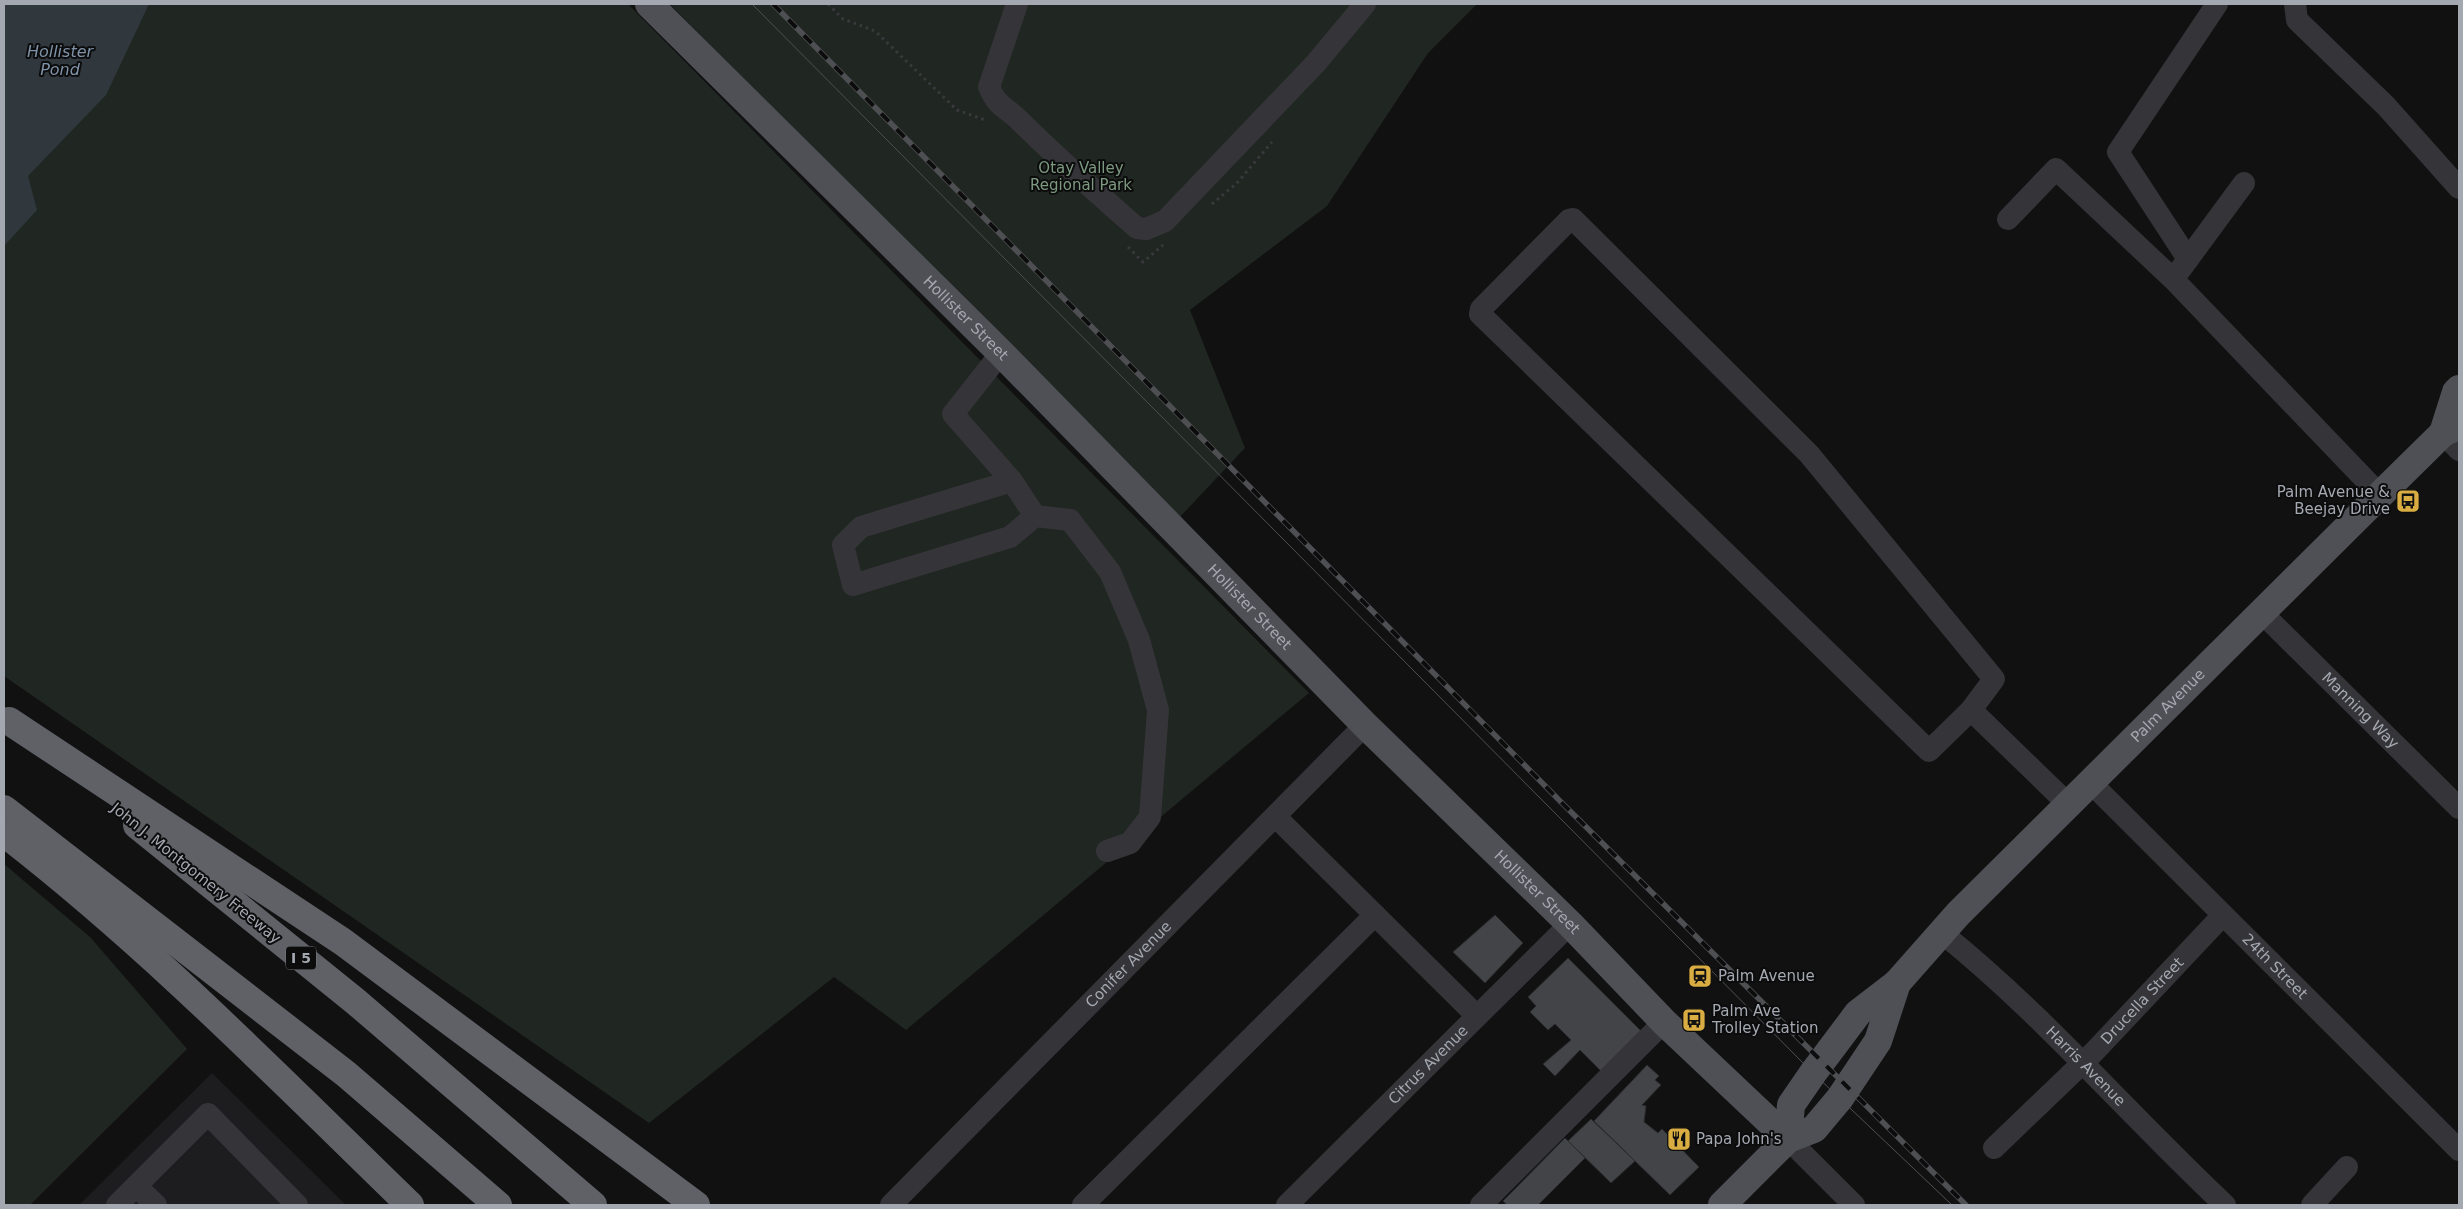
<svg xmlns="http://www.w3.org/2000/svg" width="2463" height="1209" font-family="'DejaVu Sans',sans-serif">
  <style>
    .built { fill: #1d1d1f }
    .green { fill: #202621 }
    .water { fill: #30373d }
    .building { fill: #434447; stroke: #2b2b2e }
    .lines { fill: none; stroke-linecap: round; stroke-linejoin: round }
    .path { stroke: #393a3e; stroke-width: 3; stroke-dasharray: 2.5 4; stroke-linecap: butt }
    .minor { stroke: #353539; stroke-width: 22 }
    .major { stroke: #4f5055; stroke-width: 28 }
    .highway { stroke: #5f6167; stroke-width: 28 }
    .tram { stroke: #4e4f53; stroke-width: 1 }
    .rail-casing { stroke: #4e4f53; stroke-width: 5.5 }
    .rail { stroke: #0c0c0d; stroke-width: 4; stroke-dasharray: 11; stroke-linecap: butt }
    .labels { text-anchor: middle; stroke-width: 4; stroke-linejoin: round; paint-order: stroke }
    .shield { fill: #0c0c0d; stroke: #767980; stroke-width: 1 }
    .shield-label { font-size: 14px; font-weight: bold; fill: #a4a8b1 }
    .park-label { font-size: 15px; fill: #7d9a80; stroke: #0c0c0d }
    .street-label { font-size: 15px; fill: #a4a8b1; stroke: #0c0c0d }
    .poi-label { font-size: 15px; fill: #a4a8b1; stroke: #0c0c0d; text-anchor: start }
    .water-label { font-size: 16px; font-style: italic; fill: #7f93a8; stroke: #0c0c0d }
  </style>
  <rect width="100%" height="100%" fill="#111112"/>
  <polygon class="built" points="212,1073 346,1205 79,1205"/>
  <g class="green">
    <polygon points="4,4 628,4 1309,693 906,1030 834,977 649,1123 4,676"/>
    <polygon points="670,4 1477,4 1428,53 1327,206 1190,310 1245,448 1178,519"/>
    <polygon points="4,864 90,937 187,1049 30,1205 4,1205"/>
  </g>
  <polygon class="water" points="4,4 149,4 106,95 28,176 37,210 4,246"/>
  <g class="building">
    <polygon points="1495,915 1523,943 1485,983 1453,952"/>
    <polygon points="1568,958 1648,1038 1607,1077 1580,1050 1555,1076 1543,1064 1571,1040 1555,1024 1548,1030 1530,1012 1536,1006 1528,997"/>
    <polygon points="1647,1065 1659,1076 1655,1080 1661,1085 1642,1105 1646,1106 1644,1122 1658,1133 1662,1129 1699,1167 1670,1195 1594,1121"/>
    <polygon points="1591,1119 1635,1161 1611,1183 1568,1141"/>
    <polygon points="1565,1138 1585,1158 1538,1205 1507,1205 1503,1201"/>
  </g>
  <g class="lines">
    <g class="path">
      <polyline points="828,4 843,19 875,31 957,110 985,120"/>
      <polyline points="1212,204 1237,183 1272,142"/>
      <polyline points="1128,247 1143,262 1163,245"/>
    </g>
    <g class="minor">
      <path d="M1017,4L989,87C998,108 1005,106 1019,120C1057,158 1097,193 1137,228L1146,229L1165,221L1316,63L1365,4"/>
      <polyline points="2295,4 2297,20 2386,106 2459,188"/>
      <polygon points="1573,219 1809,454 1994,679 1971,710 1929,751 1480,314 1481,309 1569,220"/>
      <polyline points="2008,219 2056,169 2173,279 2380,495"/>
      <polyline points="2188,259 2118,152 2217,4"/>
      <polyline points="2180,270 2244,183"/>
      <polyline points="1001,353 953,414 1012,481 1035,516 1010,537 853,585 843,545 861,527 1012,481"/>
      <polyline points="2443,433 2459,450"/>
      <polyline points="1035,516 1070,520 1110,572 1139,640 1158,710 1150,817 1130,843 1107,851"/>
      <path id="s1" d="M2261,612L2459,808"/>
      <polyline points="1971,710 2068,804"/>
      <path id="s2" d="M2090,782L2459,1150"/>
      <polyline points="1276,817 1477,1016"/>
      <path id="s3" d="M1942,933C2044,1015 2130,1116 2225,1205"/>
      <polyline points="1788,1139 1854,1205"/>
      <path id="s4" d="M1994,1148L2093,1053L2223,915"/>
      <polyline points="136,1186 156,1205"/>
      <polyline points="117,1205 208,1114 297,1205"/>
      <path id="s5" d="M891,1205L1365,725"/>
      <polyline points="1083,1205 1375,915"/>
      <path id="s6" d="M1287,1205L1570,924"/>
      <polyline points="1481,1205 1664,1022"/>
      <polyline points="2312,1205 2347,1167"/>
    </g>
    <g class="major">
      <path id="s7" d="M649,4L1001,353L1365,725L1570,924L1664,1022L1788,1139"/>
      <polyline points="2443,433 2456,392 2459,389"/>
      <path id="s8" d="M1788,1139L1791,1105L1813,1073L1858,1013L1897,983L1958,914L2380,495L2443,433L2459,425"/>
      <polyline points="1722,1205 1788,1139 1814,1129 1840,1098 1878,1041 1897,983"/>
    </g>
    <g class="highway">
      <polyline points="9,721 343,942 696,1205"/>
      <polyline points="4,809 346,1074 498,1205"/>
      <polyline points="137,825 355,1001 593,1205"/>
      <path d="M4,833C150,946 278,1077 410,1205"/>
    </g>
    <polyline class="tram" points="752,4 1813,1073 1952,1205"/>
    <g class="rail-casing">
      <polyline id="rail" points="773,4 1561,802 1966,1205"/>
    </g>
    <use href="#rail" class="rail"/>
  </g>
  <defs>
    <g id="bus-square" transform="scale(1.25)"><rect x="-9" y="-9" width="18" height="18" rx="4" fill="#d9ad42" stroke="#0c0c0d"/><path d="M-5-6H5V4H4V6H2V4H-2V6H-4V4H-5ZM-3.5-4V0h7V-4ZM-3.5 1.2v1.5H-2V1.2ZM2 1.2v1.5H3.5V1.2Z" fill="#111"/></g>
    <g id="station-square" transform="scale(1.25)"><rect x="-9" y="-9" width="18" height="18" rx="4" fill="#d9ad42" stroke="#0c0c0d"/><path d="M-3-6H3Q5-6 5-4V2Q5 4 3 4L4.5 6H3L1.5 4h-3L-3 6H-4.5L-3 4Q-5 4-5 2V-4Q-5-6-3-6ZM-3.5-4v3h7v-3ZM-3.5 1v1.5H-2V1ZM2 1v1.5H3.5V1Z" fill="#111"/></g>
    <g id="restaurant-square" transform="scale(1.25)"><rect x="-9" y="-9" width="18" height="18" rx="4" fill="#d9ad42" stroke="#0c0c0d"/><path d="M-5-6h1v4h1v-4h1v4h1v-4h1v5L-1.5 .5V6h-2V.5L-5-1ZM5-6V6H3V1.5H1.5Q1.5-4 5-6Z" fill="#111"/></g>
  </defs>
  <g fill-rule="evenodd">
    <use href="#bus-square" x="2408" y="501"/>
    <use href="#station-square" x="1700" y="976"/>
    <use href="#bus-square" x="1694" y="1020"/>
    <use href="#restaurant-square" x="1679" y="1139"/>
  </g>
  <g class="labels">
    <rect class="shield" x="286" y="946.5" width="30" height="23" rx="4"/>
    <g class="shield-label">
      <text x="301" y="963">I 5</text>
    </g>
    <g class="park-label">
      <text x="1081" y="173">Otay Valley<tspan x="1081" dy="17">Regional Park</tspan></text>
    </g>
    <g class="street-label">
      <text dy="5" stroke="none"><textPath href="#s7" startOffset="446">Hollister Street</textPath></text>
      <text dy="5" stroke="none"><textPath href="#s7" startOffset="851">Hollister Street</textPath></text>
      <text dy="5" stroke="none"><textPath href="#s8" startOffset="585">Palm Avenue</textPath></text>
      <text dy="5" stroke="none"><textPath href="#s1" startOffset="140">Manning Way</textPath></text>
      <text transform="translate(196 873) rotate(39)" y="5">John J. Montgomery Freeway</text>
      <text dy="5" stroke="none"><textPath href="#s7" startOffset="1256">Hollister Street</textPath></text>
      <text dy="5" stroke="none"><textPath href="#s5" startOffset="338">Conifer Avenue</textPath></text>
      <text dy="5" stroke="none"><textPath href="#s2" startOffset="261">24th Street</textPath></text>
      <text dy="5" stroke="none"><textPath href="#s4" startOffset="209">Drucella Street</textPath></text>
      <text dy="5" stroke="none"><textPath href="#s6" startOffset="199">Citrus Avenue</textPath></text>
      <text dy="5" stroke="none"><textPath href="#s3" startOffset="196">Harris Avenue</textPath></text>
    </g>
    <g class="poi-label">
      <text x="2390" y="497" text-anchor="end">Palm Avenue &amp;<tspan x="2390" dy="17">Beejay Drive</tspan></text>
      <text x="1718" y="981">Palm Avenue</text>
      <text x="1712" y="1016">Palm Ave<tspan x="1712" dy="17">Trolley Station</tspan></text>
      <text x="1696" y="1144">Papa John's</text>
    </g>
    <g class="water-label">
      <text x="60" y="57">Hollister<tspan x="60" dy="18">Pond</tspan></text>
    </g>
  </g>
  <rect width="2463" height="1209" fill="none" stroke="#a4a8b1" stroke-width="10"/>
</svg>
